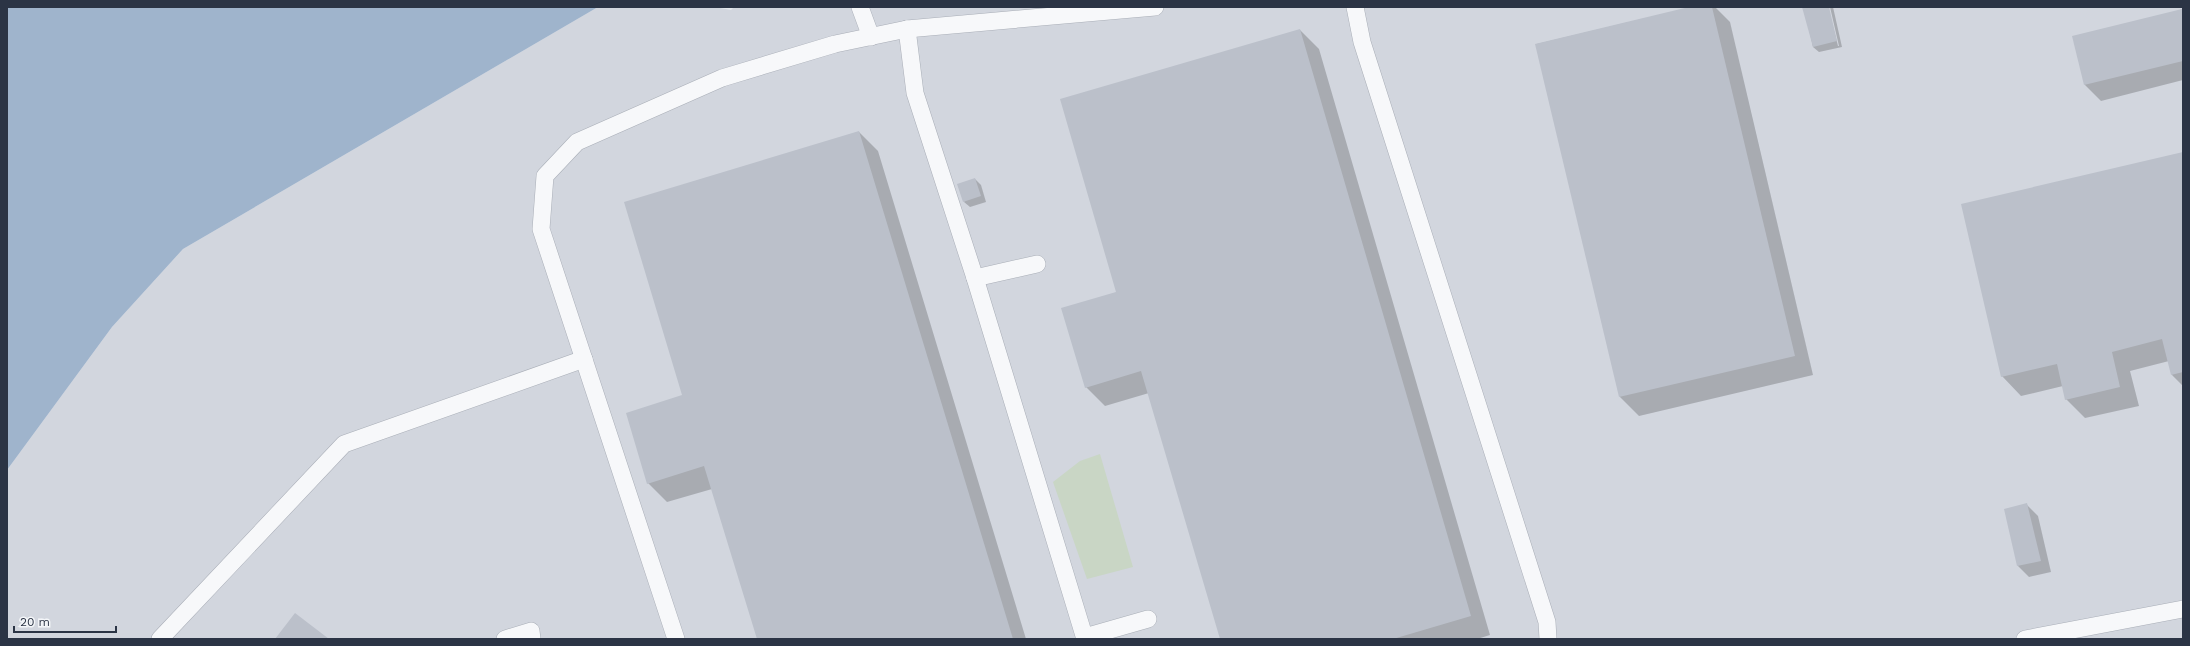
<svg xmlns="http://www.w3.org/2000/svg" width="2190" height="646" font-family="'Work Sans',sans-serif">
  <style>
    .built { fill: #d2d6de }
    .green { fill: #c9d6c5 }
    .water { fill: #9fb4cc }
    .shadow { fill: #0003 }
    .building { fill: #bbc0ca }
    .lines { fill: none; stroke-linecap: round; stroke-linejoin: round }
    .lane-casing { stroke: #a9aeb7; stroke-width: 18 }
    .lane { stroke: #f7f8fa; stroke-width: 17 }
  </style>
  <rect width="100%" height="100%" fill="#e4e7ec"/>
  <polygon class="built" points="598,7 715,7 731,10 734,7 2183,7 2183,639 7,639 7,470 112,327 183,249"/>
  <polygon class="green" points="1100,454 1133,567 1087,579 1053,482 1080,461"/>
  <polygon class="water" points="7,7 598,7 183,249 112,327 7,470"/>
  <g class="shadow">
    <polygon points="1693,7 1715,7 1730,22 1813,375 1639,416 1620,397 1537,44"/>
    <polygon points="1804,7 1828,7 1838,46 1839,46 1830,7 1833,7 1842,47 1819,52 1813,47"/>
    <polygon points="2182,10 2183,80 2101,101 2085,85 2074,37"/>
    <polygon points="1300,30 1319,49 1490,635 1477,639 1221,639 1149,393 1105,406 1086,387 1117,292"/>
    <polygon points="859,132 878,151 1026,639 758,639 712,489 667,502 648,483 683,396"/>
    <polygon points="2183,153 2183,386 2172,375 2169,361 2130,371 2139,406 2085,418 2066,399 2063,386 2021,396 2002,376"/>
    <polygon points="975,179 981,185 986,202 970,207 964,202"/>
    <polygon points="2027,505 2038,516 2051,572 2029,577 2018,566"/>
  </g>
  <g class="building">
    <polygon points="1689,7 1712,7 1795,356 1619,397 1535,44"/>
    <polygon points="1802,7 1829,7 1837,41 1813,47"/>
    <polygon points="2182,9 2183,61 2084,85 2072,36"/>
    <polygon points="1300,29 1471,616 1393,639 1220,639 1141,371 1085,388 1061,308 1116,292 1060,99"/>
    <polygon points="859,131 1013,639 757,639 704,466 647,484 626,413 682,395 624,202"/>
    <polygon points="2183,152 2183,372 2171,375 2162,339 2112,352 2120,387 2065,400 2057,364 2001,377 1961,204"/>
    <polygon points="975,178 981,196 963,202 957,184"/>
    <polygon points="2027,503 2041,561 2017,566 2004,509"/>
    <polygon points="295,613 329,639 275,639"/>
  </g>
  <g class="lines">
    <g class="lane-casing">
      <g id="lane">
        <polyline points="860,7 871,37"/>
        <polyline points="1355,7 1362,42 1547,622 1548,639"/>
        <polyline points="907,29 915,93 975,278 1085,639"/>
        <polyline points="975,278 1037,264"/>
        <polyline points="1085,637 1148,619"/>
        <polyline points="160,639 344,444 584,359"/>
        <polyline points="505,639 531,631 532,639"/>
        <polyline points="676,639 541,229 545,176 577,142 722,78 835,44 907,29 1155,7"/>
        <polyline points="2025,639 2183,609"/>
      </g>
    </g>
    <use href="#lane" class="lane"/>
  </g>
  <rect width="2190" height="646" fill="none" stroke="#2b3445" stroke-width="16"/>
  <path d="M14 626v6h102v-6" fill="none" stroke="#2b3445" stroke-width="2"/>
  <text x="20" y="626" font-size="12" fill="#2b3445" stroke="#f4f6f9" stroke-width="3" paint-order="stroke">20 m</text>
</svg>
